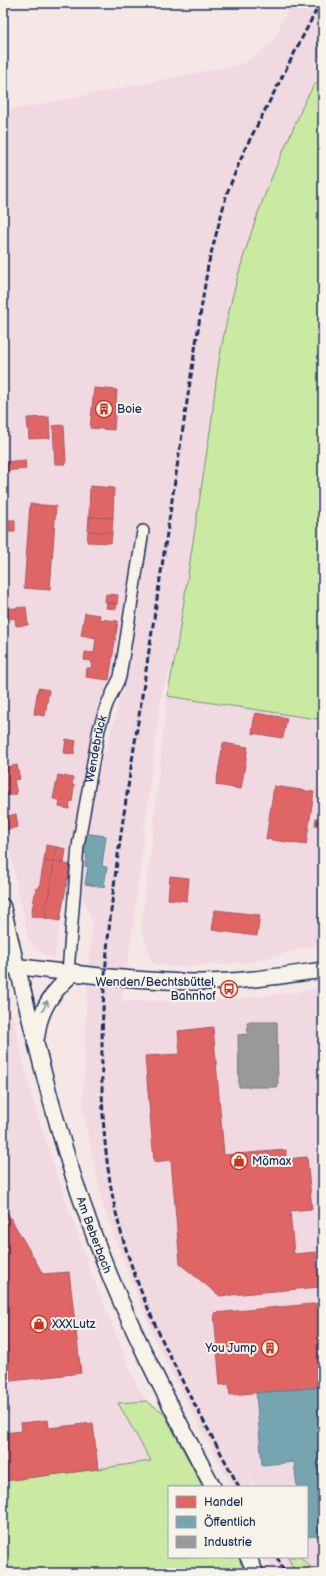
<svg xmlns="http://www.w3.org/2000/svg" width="326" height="1576" font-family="'Balsamiq Sans',sans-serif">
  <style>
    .built { fill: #f1d9e1 }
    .green { fill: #caeaa2; stroke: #728c80 }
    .shops { fill: #e06666; stroke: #a55664 }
    .public { fill: #76a5af; stroke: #5b8297 }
    .industry { fill: #999; stroke: #737987 }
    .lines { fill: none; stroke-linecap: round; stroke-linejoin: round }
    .minor-casing { stroke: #1b2f5e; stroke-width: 14 }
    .tertiary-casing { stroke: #1b2f5e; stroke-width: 17 }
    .secondary-casing { stroke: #1b2f5e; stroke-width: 18 }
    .minor { stroke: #f7f3e8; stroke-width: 11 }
    .tertiary { stroke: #f7f3e8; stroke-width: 14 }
    .secondary { stroke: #f7f3e8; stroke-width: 15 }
    .rail { stroke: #1b2f5e; stroke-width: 3; stroke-dasharray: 6 3; stroke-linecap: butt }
    .oneway { stroke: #8991a3 }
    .labels { text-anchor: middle; stroke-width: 4; stroke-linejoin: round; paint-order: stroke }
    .poi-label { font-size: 12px; fill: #1b2f5e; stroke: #f7f3e8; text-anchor: start }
    .street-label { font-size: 12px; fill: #1b2f5e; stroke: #f7f3e8 }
  </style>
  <rect width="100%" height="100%" fill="#f4e7e5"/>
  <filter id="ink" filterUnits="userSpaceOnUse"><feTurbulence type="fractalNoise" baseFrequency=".025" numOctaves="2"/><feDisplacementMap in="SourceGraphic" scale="8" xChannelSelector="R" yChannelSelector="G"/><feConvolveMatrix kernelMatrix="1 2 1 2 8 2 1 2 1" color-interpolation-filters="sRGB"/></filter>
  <g filter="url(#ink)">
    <g class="built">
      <polygon points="291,3 323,3 323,32 317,40 323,76 311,90 276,168 247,248 227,323 214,394 212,418 176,653 161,695 133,926 122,1001 187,1001 235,999 298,992 323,987 323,1571 316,1572 300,1557 307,1557 307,1487 257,1487 243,1463 254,1487 232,1487 158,1346 129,1275 103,1206 83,1110 85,1031 92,922 81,893 77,859 86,817 123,689 100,702 90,738 54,958 45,955 29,941 10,851 3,852 3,112 246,63 272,43"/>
      <polygon points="167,696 323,720 323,943 251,962 179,967 153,964 141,928 151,850"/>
      <polygon points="3,980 34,1104 51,1157 90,1270 135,1382 146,1401 118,1404 151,1461 98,1469 3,1481"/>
      <polygon points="266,1557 288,1557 295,1573 274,1573"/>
    </g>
    <g class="green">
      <path d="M323,32V720L167,696L176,653L212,418C220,322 248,227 288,140C296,124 302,105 311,90C314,85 319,80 323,76L317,40Z"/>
      <polygon points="146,1401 163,1412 203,1487 169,1487 169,1557 238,1557 246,1573 3,1573 3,1481 98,1469 151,1461 118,1403"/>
      <polygon points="288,1557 300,1557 316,1572 323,1571 323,1573 295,1573"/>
    </g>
    <g class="shops">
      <polygon points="94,388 117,390 114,430 90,428"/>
      <polygon points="49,417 50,438 29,439 27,418"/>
      <polygon points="64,425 66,464 55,464 53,426"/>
      <polygon points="25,460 26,469 3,471 3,462"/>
      <polygon points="90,486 114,488 113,518 89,517"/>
      <polygon points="30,504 56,506 50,590 24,588"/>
      <polygon points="89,517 113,518 112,533 88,531"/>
      <rect x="3" y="520" width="12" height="12"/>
      <polygon points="88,531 112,533 111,543 87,542"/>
      <polygon points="106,594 118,595 117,604 105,602"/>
      <polygon points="107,603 117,604 116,609 106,608"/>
      <polygon points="26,607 28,625 16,626 15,618 4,620 3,609"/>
      <polygon points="85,613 100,615 99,619 118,621 109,680 86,677 87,668 91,668 92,661 84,660 85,652 94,653 96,638 81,635"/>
      <polygon points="38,688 49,690 45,716 34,714"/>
      <polygon points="255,713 287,718 283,738 252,733"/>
      <polygon points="66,739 76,741 74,754 64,753"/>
      <polygon points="223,743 248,747 241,789 216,785"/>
      <polygon points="17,765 20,779 14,780 17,794 3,797 3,785 6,785 3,768"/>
      <polygon points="58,775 73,778 72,785 74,785 72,802 70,801 69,809 59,807 60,800 53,799"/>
      <polygon points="274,786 314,792 306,845 266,839"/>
      <polygon points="16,814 18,827 5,830 3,817"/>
      <polygon points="316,818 323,819 322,826 315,825"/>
      <polygon points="46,845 57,847 54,862 44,861"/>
      <polygon points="57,847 66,849 64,864 54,862"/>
      <polygon points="44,861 54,862 45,918 31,916 36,888 39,889"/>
      <polygon points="54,862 70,865 60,921 45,918"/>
      <polygon points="170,876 189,878 187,901 168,899"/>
      <polygon points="215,910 260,915 257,936 212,930"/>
      <polygon points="213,1027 224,1155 286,1150 286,1159 307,1157 312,1209 290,1211 292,1232 294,1254 316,1252 319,1287 220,1296 180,1264 171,1160 154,1162 145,1056 180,1054 178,1031"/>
      <polygon points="3,1205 43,1274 69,1272 81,1373 3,1382"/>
      <polygon points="323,1303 323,1387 230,1395 229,1384 220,1385 214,1313"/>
      <polygon points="48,1420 49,1428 93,1423 98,1469 3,1481 3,1433 22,1431 21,1423"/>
    </g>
    <g class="public">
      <polygon points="83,833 106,836 102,866 107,867 104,887 85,884 88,867 85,866 87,854 80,852"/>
      <polygon points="323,1387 323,1535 307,1537 307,1487 297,1487 294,1462 262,1465 256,1393"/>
    </g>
    <polygon class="industry" points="247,1022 277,1022 278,1087 239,1087 238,1035 248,1034"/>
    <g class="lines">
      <g class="minor-casing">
        <g id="minor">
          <path id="s1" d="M68,972L78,846L99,729L107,704L120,677L143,531"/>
        </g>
      </g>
      <g class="tertiary-casing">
        <polyline id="tertiary" points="3,906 17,966"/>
      </g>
      <g class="secondary-casing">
        <g id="secondary">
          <path d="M3,965C66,972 130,981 193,982C236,983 280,976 323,970"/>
          <path id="s2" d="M17,966C38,1052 58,1137 88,1219C121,1312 167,1400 213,1487"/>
          <path d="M37,1036C39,1009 54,989 75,972"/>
          <polyline points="248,1557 256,1573"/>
        </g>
      </g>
      <use href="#minor" class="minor"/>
      <use href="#tertiary" class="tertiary"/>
      <use href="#secondary" class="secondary"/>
      <g class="rail">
        <path d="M239,1487C193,1400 141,1314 117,1217C104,1162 101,1105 102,1048C103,934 123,821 140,709C163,561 185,413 208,265L227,193L244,151L320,3"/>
        <polyline points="277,1557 285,1573"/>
      </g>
    </g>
    <defs><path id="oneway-shaft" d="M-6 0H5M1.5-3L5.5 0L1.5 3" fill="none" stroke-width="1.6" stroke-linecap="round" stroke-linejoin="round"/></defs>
    <use class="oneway" href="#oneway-shaft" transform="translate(45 1006) rotate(-64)"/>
  </g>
  <defs>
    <g id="building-ring" transform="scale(0.9)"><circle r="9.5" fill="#f7f3e8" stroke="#c8321e" stroke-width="1.5"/><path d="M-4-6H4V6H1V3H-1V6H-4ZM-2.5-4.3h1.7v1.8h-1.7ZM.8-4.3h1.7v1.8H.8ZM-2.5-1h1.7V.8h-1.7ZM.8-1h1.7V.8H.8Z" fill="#c8321e"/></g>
    <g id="bus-ring" transform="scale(0.9)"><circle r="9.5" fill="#f7f3e8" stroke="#c8321e" stroke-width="1.5"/><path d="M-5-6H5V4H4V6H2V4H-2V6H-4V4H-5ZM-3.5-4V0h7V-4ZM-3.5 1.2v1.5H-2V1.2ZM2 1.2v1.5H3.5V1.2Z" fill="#c8321e"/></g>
    <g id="shop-ring" transform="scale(0.9)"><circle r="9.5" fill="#f7f3e8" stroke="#c8321e" stroke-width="1.5"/><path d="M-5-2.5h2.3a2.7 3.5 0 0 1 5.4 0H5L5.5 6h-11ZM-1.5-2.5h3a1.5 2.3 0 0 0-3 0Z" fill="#c8321e"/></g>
  </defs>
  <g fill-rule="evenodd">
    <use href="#building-ring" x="104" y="409"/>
    <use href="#bus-ring" x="229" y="989"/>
    <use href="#shop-ring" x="239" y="1161"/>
    <use href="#shop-ring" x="39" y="1324"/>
    <use href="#building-ring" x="270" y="1348"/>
  </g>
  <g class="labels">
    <g class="poi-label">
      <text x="117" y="413">Boie</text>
      <text x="216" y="986" text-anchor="end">Wenden/Bechtsbüttel,<tspan x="216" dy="14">Bahnhof</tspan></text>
      <text x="252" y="1165">Mömax</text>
      <text x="52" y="1328">XXXLutz</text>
      <text x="257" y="1352" text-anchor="end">You Jump</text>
    </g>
    <g class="street-label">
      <text dy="4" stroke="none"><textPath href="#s1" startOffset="225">Wendebrück</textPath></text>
      <text dy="4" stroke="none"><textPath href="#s2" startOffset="280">Am Beberbach</textPath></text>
    </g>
  </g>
  <rect width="326" height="1576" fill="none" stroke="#f7f3e8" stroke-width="16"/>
  <rect x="8" y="8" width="310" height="1560" fill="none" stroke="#1b2f5e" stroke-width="1.5" filter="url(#ink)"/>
  <rect x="168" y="1486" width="140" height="72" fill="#f7f3e8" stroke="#9fa5b1"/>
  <rect x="176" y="1496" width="20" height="12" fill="#e06666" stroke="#9fa5b1"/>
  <text x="204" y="1506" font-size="12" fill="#1b2f5e">Handel</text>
  <rect x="176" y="1516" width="20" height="12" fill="#76a5af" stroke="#9fa5b1"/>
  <text x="204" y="1526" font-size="12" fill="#1b2f5e">Öffentlich</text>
  <rect x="176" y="1536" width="20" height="12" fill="#999999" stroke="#9fa5b1"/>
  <text x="204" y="1546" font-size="12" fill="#1b2f5e">Industrie</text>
</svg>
